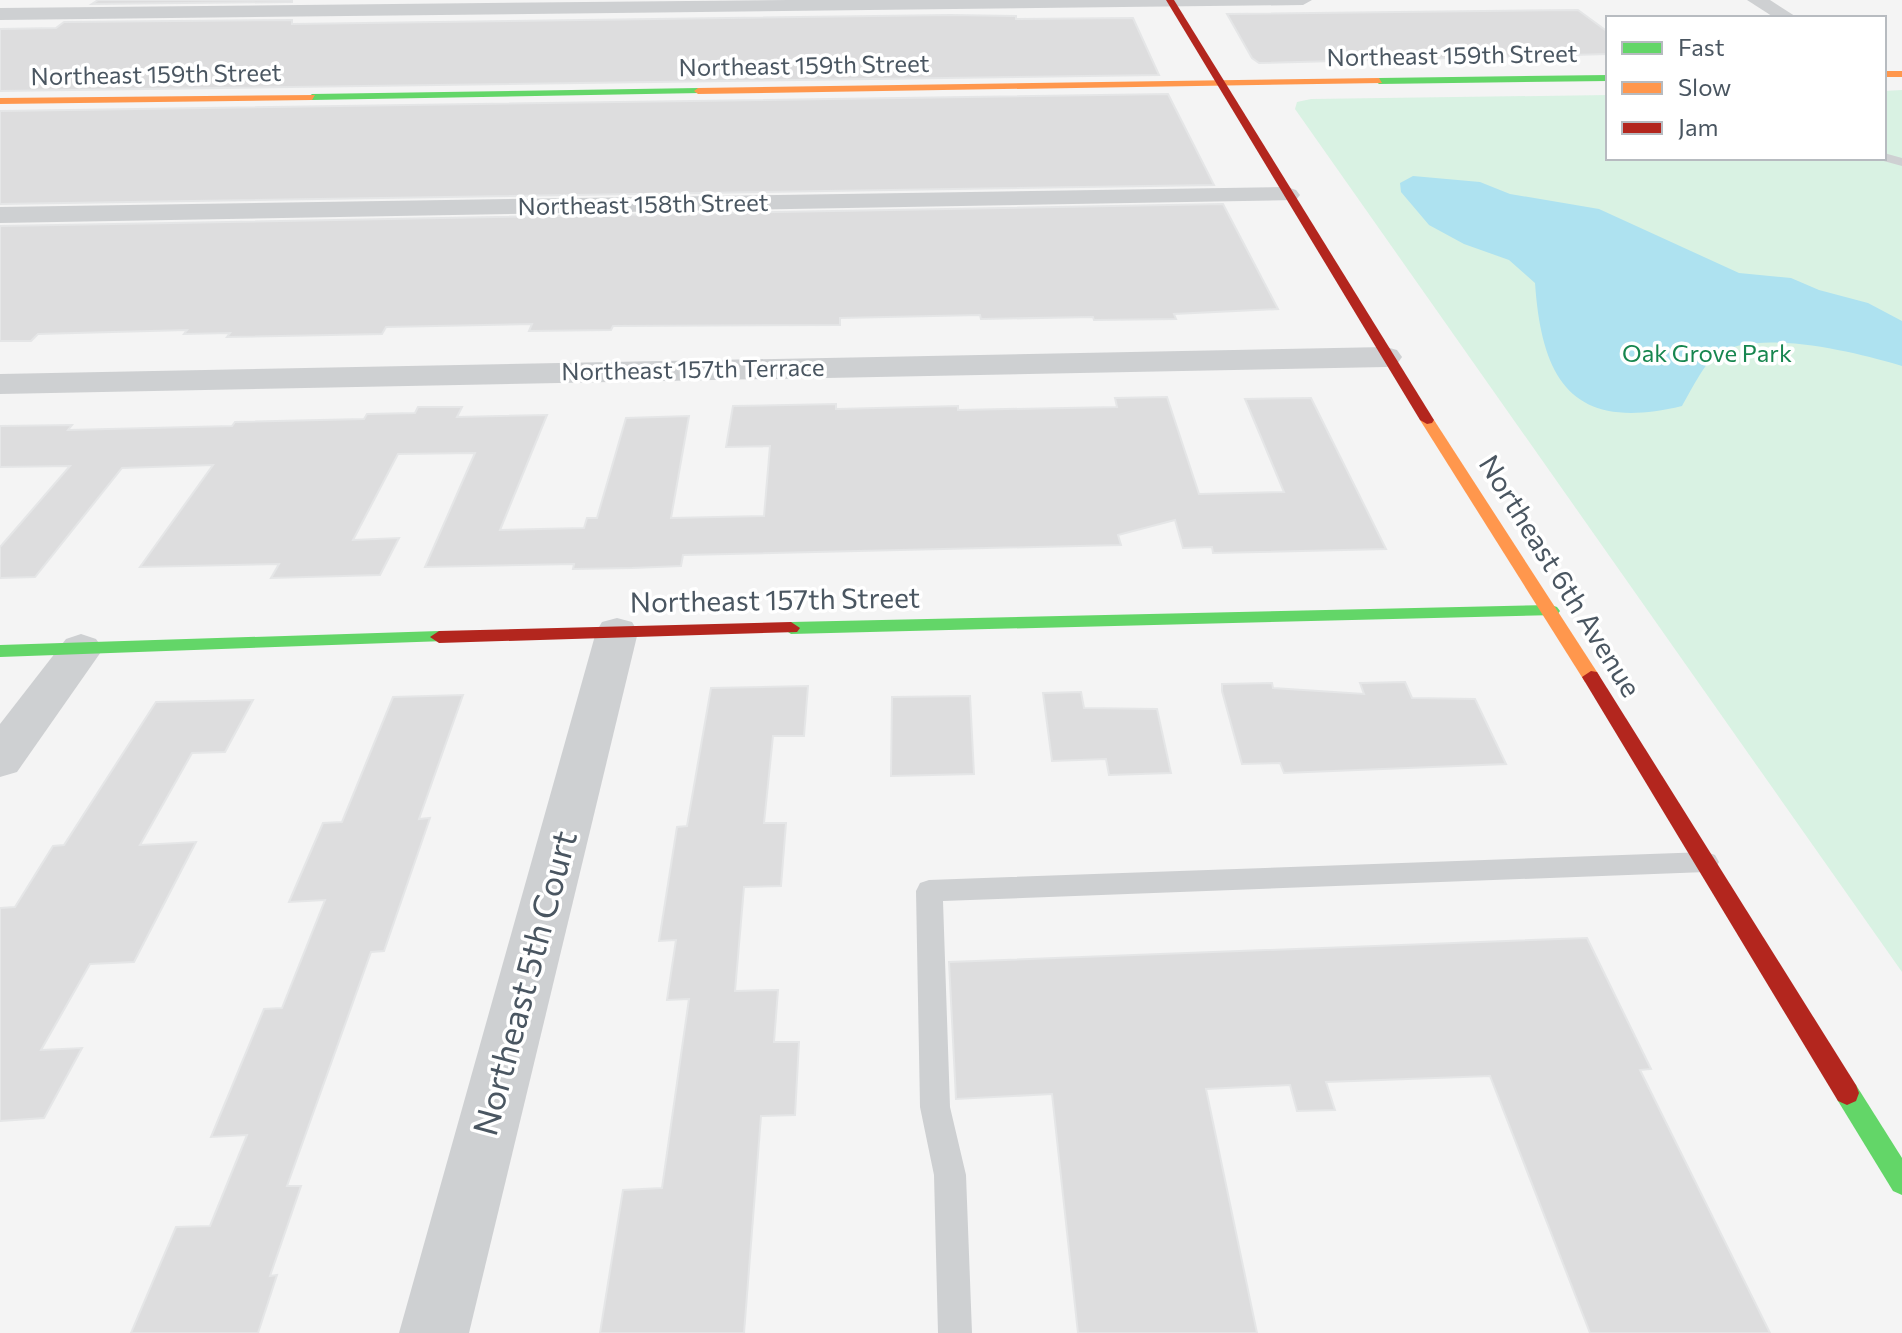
<svg xmlns="http://www.w3.org/2000/svg" width="1902" height="1333" font-family="Commissioner,sans-serif">
  <style>
    .green { fill: #d9f2e3 }
    .water { fill: #aee2f0 }
    .building { fill: #ddddde; stroke: #e5e6e7; stroke-width: 2 }
    .lines { fill: none; stroke-linecap: round; stroke-linejoin: round }
    .lane { fill: #ced0d2; fill-rule: evenodd }
    .street { fill: #ced0d2; fill-rule: evenodd }
    .fast { fill: #63d668; fill-rule: evenodd }
    .slow { fill: #ff974d; fill-rule: evenodd }
    .jam { fill: #b3261e; fill-rule: evenodd }
    .labels { text-anchor: middle; stroke-width: 7; stroke-linejoin: round; paint-order: stroke }
    .far-street-label { font-size: 24px; fill: #4a5661; stroke: #fff }
    .far-park-label { font-size: 24px; fill: #17864f; stroke: #fff }
    .street-label { font-size: 28px; fill: #4a5661; stroke: #fff }
    .near-street-label { font-size: 34px; fill: #4a5661; stroke: #fff }
  </style>
  <rect width="100%" height="100%" fill="#f4f4f4"/>
  <polygon class="green" points="1902,90 1902,972 1295,109 1297,102 1311,99 1608,95 1608,158 1884,158 1884,91"/>
  <path class="water" d="M1413,176L1480,182L1510,194L1599,209L1739,273L1791,278L1819,290L1868,303L1902,321V366C1858,353 1757,327 1716,355C1705,362 1689,394 1682,406C1574,432 1542,383 1535,283L1509,260L1464,244L1429,225L1401,192L1400,183Z"/>
  <g class="building">
    <polygon points="98,0 292,0 292,2 92,4"/>
    <polygon points="1578,10 1608,32 1608,54 1259,63 1252,58 1227,14"/>
    <polygon points="950,15 1016,16 1016,19 1133,18 1159,75 0,91 0,29 56,28 64,22 292,20 292,24"/>
    <polygon points="1168,94 1214,185 0,204 0,111"/>
    <polygon points="1223,204 1278,309 1174,314 1176,319 1094,320 1093,317 981,319 980,315 840,318 840,325 613,326 611,330 529,331 532,324 386,327 382,334 227,337 230,333 184,334 187,330 38,334 31,341 0,341 0,226"/>
    <polygon points="1167,397 1199,494 1284,492 1245,399 1311,398 1386,549 1213,553 1212,547 1183,548 1175,520 1118,535 1121,545 683,555 681,566 632,568 573,569 574,564 425,567 475,453 398,454 353,540 399,538 380,575 271,578 279,564 140,567 213,465 122,468 35,577 0,578 0,547 70,466 0,467 0,426 72,425 68,430 232,426 235,422 364,419 367,414 415,413 418,407 462,407 457,417 547,415 500,530 584,528 587,518 597,518 626,418 689,416 671,518 764,516 770,446 726,447 733,406 836,404 836,409 958,406 958,410 1117,407 1115,398"/>
    <polygon points="1405,682 1412,698 1475,699 1506,764 1284,773 1280,763 1242,764 1222,691 1222,684 1272,683 1273,688 1364,694 1360,683"/>
    <polygon points="808,686 804,736 773,736 764,823 786,823 781,886 744,887 735,991 778,990 774,1042 799,1042 795,1115 761,1116 744,1333 600,1333 623,1190 662,1188 689,999 667,1000 676,940 659,941 677,827 687,826 711,688"/>
    <polygon points="1081,692 1084,708 1157,709 1171,773 1109,775 1106,759 1052,761 1043,693"/>
    <polygon points="463,695 419,819 430,818 384,951 371,952 287,1186 301,1186 270,1276 277,1275 258,1333 131,1333 176,1227 210,1226 247,1135 211,1137 264,1009 282,1008 325,900 289,902 323,823 342,822 393,697"/>
    <polygon points="970,696 974,774 891,776 892,697"/>
    <polygon points="253,700 225,752 192,753 140,845 196,842 134,962 90,964 41,1050 82,1048 44,1118 0,1121 0,908 15,907 53,846 64,845 156,702"/>
    <polygon points="1587,938 1651,1069 1640,1070 1770,1333 1590,1333 1490,1076 1326,1082 1335,1110 1297,1111 1290,1085 1206,1089 1257,1333 1078,1333 1052,1094 956,1099 949,962"/>
  </g>
  <g class="lines">
    <g class="lane">
      <polygon points="1884,153 1902,158 1902,166 1880,160 1884,158"/>
      <polygon points="1706,852 1715,855 1719,862 1715,869 1706,872 943,901 950,1107 966,1175 972,1333 938,1333 934,1175 920,1107 916,891 920,883 929,880"/>
    </g>
    <g class="street">
      <polygon points="788,0 1312,0 1303,5 0,20 0,8"/>
      <polygon points="1747,0 1770,0 1798,18 1775,18"/>
      <polygon points="1287,187 1296,190 1300,195 1296,200 0,223 0,207"/>
      <polygon points="1386,347 1397,350 1402,357 1397,364 1386,367 0,394 0,374"/>
      <polygon points="617,618 632,622 638,632 469,1333 399,1333 596,632 602,622"/>
      <polygon points="81,634 96,639 103,649 17,772 0,777 0,724 66,639"/>
    </g>
    <g class="fast">
      <polygon points="1608,75 1608,81 1379,84 1375,81 1379,78"/>
      <polygon points="698,88 701,93 312,100 308,97 312,94"/>
      <polygon points="1551,605 1557,607 1560,611 1557,615 791,634 782,628 791,622"/>
      <polygon points="439,631 445,633 448,637 445,641 0,657 0,645"/>
      <polygon points="1847,1081 1856,1085 1902,1158 1902,1195 1893,1191 1838,1101 1835,1093 1838,1085"/>
    </g>
    <g class="slow">
      <rect x="1884" y="71" width="18" height="6"/>
      <polygon points="1379,78 1382,83 698,94 694,91 698,88"/>
      <polygon points="315,95 312,100 0,104 0,98"/>
      <polygon points="1427,416 1434,420 1597,672 1600,677 1597,682 1585,682 1420,420"/>
    </g>
    <g class="jam">
      <polygon points="1166,0 1174,0 1434,420 1432,423 1427,424 1420,420"/>
      <polygon points="791,622 800,628 797,632 439,643 430,637 439,631"/>
      <polygon points="1591,671 1597,672 1856,1085 1859,1093 1856,1101 1847,1105 1838,1101 1582,677"/>
    </g>
  </g>
  <g class="labels">
    <g class="far-street-label">
      <text transform="translate(1452 56) rotate(-1)" y="8">Northeast 159th Street</text>
      <text transform="translate(804 66) rotate(-1)" y="8">Northeast 159th Street</text>
      <text transform="translate(156 75) rotate(-1)" y="8">Northeast 159th Street</text>
      <text transform="translate(643 205) rotate(-1)" y="8">Northeast 158th Street</text>
      <text transform="translate(693 370) rotate(-1)" y="8">Northeast 157th Terrace</text>
    </g>
    <g class="far-park-label">
      <text x="1707" y="362">Oak Grove Park</text>
    </g>
    <g class="street-label">
      <text transform="translate(1560 576) rotate(58)" y="10">Northeast 6th Avenue</text>
      <text transform="translate(775 600) rotate(-1)" y="10">Northeast 157th Street</text>
    </g>
    <g class="near-street-label">
      <text transform="translate(525 983) rotate(-75)" y="12">Northeast 5th Court</text>
    </g>
  </g>
  <rect x="1606" y="16" width="280" height="144" fill="#ffffff" stroke="#b7bbc0" stroke-width="2"/>
  <rect x="1622" y="42" width="40" height="12" fill="#63d668" stroke="#b7bbc0" stroke-width="2"/>
  <text x="1678" y="56" font-size="24" fill="#4a5661">Fast</text>
  <rect x="1622" y="82" width="40" height="12" fill="#ff974d" stroke="#b7bbc0" stroke-width="2"/>
  <text x="1678" y="96" font-size="24" fill="#4a5661">Slow</text>
  <rect x="1622" y="122" width="40" height="12" fill="#b3261e" stroke="#b7bbc0" stroke-width="2"/>
  <text x="1678" y="136" font-size="24" fill="#4a5661">Jam</text>
</svg>
